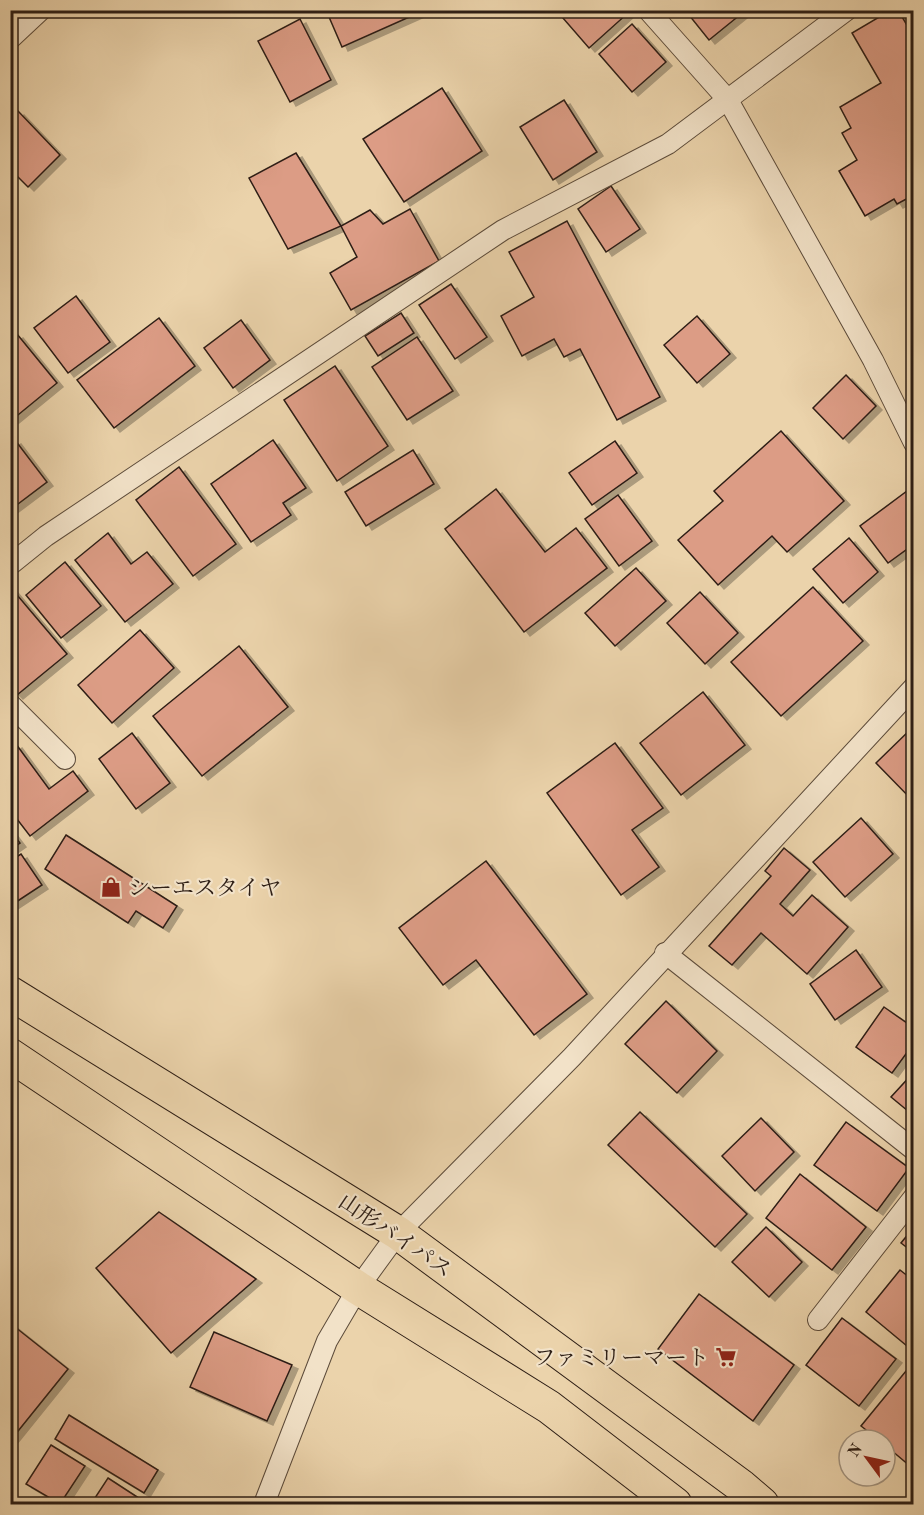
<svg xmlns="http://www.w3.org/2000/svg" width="924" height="1515" font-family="'Old Standard TT','Noto Serif JP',serif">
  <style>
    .building { fill: #dc9c85; stroke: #2d1e15; stroke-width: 1.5; filter: url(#shadow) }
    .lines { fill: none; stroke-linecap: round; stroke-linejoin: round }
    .service-casing { stroke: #5c4b3a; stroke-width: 22 }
    .trunk-casing { stroke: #2d1e15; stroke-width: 35 }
    .service { stroke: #f2e2c8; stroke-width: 20 }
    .trunk { stroke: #ebd3ab; stroke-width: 33 }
    .labels { text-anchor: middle; stroke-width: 4.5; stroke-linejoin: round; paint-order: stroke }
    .poi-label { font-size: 22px; fill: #2d1e15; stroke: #f2e2c8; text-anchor: start }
    .street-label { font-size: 22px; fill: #2d1e15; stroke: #f2e2c8 }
  </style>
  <defs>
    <filter id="shadow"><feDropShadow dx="6" dy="4" stdDeviation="0" flood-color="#0004"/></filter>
  </defs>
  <rect width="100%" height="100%" fill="#ebd3ab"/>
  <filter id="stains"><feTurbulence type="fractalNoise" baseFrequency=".00333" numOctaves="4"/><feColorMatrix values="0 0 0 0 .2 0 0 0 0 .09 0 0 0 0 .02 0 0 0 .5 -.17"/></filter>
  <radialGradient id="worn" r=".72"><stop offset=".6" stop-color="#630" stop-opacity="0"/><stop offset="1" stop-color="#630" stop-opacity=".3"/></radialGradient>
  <g class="building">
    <polygon points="326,10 425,10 342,47"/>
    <polygon points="556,10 626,10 628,13 589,48"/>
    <polygon points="685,10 746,10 709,40"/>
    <polygon points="891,10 898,10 914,37 914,195 897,204 894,199 865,216 839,171 857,160 842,133 851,128 840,107 881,83 852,33"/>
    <polygon points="300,19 331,80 290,102 258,41"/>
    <polygon points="632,24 666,62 632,92 599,54"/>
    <polygon points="442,88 482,151 404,202 363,139"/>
    <polygon points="564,100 597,152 553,180 520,127"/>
    <polygon points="18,111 60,155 28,187 10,169 10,118"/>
    <polygon points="296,153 341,226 288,249 249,178"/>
    <polygon points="611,186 640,229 606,252 578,209"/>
    <polygon points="410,209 439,261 351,310 330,273 357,257 341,226 370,210 383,224"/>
    <polygon points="567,221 660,397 617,420 580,349 564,357 554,339 522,356 501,316 534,297 509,252"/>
    <polygon points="451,284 487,337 455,359 419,305"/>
    <polygon points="76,296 110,342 68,373 34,328"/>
    <polygon points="401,313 414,333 378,356 365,336"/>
    <polygon points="697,316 730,354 697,383 664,345"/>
    <polygon points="159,318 195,366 114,428 77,380"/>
    <polygon points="241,320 270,360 233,388 204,348"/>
    <polygon points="17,334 57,383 13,419 10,339"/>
    <polygon points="417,337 453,391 407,420 372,367"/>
    <polygon points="335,366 388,446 337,481 284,400"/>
    <polygon points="846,375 876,406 843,439 813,408"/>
    <polygon points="781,431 844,501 787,552 772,536 718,585 678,540 723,501 714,491"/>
    <polygon points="15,440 47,482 10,510 10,443"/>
    <polygon points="273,440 306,488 283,503 291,515 251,542 211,484"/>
    <polygon points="615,441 637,473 592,505 569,473"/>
    <polygon points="413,450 434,484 366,526 345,492"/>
    <polygon points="179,467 236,544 193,576 136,500"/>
    <polygon points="911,488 914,492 914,544 888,563 860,526"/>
    <polygon points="496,489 545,552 576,528 607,568 524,632 445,529"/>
    <polygon points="618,495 652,541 619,566 585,519"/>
    <polygon points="108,533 131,564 147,552 173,584 125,622 75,560"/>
    <polygon points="849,538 878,572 843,603 813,569"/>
    <polygon points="65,562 101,606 61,638 26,595"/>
    <polygon points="636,568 666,601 615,646 585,613"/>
    <polygon points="813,587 863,641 781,716 731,662"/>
    <polygon points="12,589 67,654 17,695 10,688"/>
    <polygon points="700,592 738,633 705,664 667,623"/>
    <polygon points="140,630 174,668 112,723 78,685"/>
    <polygon points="239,646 288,707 202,776 153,716"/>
    <polygon points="703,692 745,745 681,795 640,743"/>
    <polygon points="914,726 914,802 876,763"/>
    <polygon points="132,733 170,783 136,809 99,759"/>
    <polygon points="615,743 663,808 632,830 659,867 621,895 547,793"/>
    <polygon points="16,744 49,789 73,771 88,791 30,836 10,810 10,749"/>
    <polygon points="861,818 893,854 845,897 813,862"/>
    <polygon points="10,830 20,843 10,850"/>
    <polygon points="66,835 177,906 163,928 136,911 128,923 45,869"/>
    <polygon points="784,848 810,870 780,904 793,916 812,895 848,927 807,974 761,933 732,965 709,946 771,876 765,871"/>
    <polygon points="21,854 42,885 10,906 10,861"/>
    <polygon points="486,861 587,994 534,1035 476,960 443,985 399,928"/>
    <polygon points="856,950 882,987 835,1020 810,984"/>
    <polygon points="666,1001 717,1051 677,1093 625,1044"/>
    <polygon points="884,1007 914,1028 914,1043 892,1073 856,1047"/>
    <polygon points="914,1072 914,1116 891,1097"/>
    <polygon points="640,1112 747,1214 715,1247 608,1145"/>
    <polygon points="761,1118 794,1152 755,1191 722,1156"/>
    <polygon points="846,1122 909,1168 877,1211 814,1165"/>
    <polygon points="800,1174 866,1227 832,1270 766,1218"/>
    <polygon points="159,1212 256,1279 171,1353 96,1268"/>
    <polygon points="766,1227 802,1262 769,1297 732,1262"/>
    <polygon points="914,1227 914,1253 901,1243"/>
    <polygon points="900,1270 914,1281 914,1338 907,1346 866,1312"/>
    <polygon points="699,1294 794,1365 753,1421 658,1349"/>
    <polygon points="842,1318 896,1359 859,1406 806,1365"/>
    <polygon points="10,1323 68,1369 10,1441"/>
    <polygon points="214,1332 292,1365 267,1421 190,1387"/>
    <polygon points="906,1371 914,1377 914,1462 910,1466 885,1445 885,1440 879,1440 861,1426"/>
    <polygon points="69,1415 158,1470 144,1493 55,1439"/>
    <polygon points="51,1445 85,1466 60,1504 26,1484"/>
    <polygon points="108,1478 148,1504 91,1504"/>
  </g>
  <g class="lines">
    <g class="service-casing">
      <g id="service">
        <polyline points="648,10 728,100 873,360 914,443"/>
        <polyline points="10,39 41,10"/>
        <polyline points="10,565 46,536 503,230 668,144 847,10"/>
        <polyline points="10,704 65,759"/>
        <polyline points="665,953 914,1150"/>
        <polyline points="818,1320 914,1197"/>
        <polyline points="264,1504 327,1341 358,1288 398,1233 572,1057 914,687"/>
      </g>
    </g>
    <g class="trunk-casing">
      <g id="trunk">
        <polyline points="10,993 398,1233 741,1486 762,1504"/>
        <polyline points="10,1055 358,1288 549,1407 675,1504"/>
      </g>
    </g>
    <use href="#service" class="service"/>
    <use href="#trunk" class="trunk"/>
  </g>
  <defs>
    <g id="shop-bare" transform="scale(1.62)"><path d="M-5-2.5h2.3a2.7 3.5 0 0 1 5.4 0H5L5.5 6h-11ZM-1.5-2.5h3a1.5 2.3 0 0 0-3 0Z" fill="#8f2418" stroke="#f2e2c8" stroke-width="2.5" paint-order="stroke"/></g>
    <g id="supermarket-bare" transform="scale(1.62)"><path d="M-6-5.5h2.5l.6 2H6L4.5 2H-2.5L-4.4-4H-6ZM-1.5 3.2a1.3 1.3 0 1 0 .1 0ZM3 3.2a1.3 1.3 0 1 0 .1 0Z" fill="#8f2418" stroke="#f2e2c8" stroke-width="2.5" paint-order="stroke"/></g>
  </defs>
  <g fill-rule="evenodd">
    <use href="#shop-bare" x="111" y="887"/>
    <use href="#supermarket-bare" x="726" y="1357"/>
  </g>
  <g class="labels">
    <g class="poi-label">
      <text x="128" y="895">シーエスタイヤ</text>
      <text x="709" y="1365" text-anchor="end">ファミリーマート</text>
    </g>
    <g class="street-label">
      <text transform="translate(396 1235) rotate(34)" y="8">山形バイパス</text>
    </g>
  </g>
  <rect width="924" height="1515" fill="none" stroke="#ebd3ab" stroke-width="36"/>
  <rect x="12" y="12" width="900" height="1491" fill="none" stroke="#2d1e15" stroke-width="3"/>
  <rect x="18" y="18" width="888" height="1479" fill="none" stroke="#2d1e15" stroke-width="1.5"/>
  <g transform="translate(867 1458) rotate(303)"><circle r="28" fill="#f2e2c8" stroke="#a39480" stroke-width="1.5"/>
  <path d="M0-4.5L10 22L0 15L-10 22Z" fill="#8f2418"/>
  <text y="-9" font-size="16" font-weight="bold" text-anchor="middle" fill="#2d1e15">N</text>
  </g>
  <rect width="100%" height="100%" filter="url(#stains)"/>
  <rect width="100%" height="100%" fill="url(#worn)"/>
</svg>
